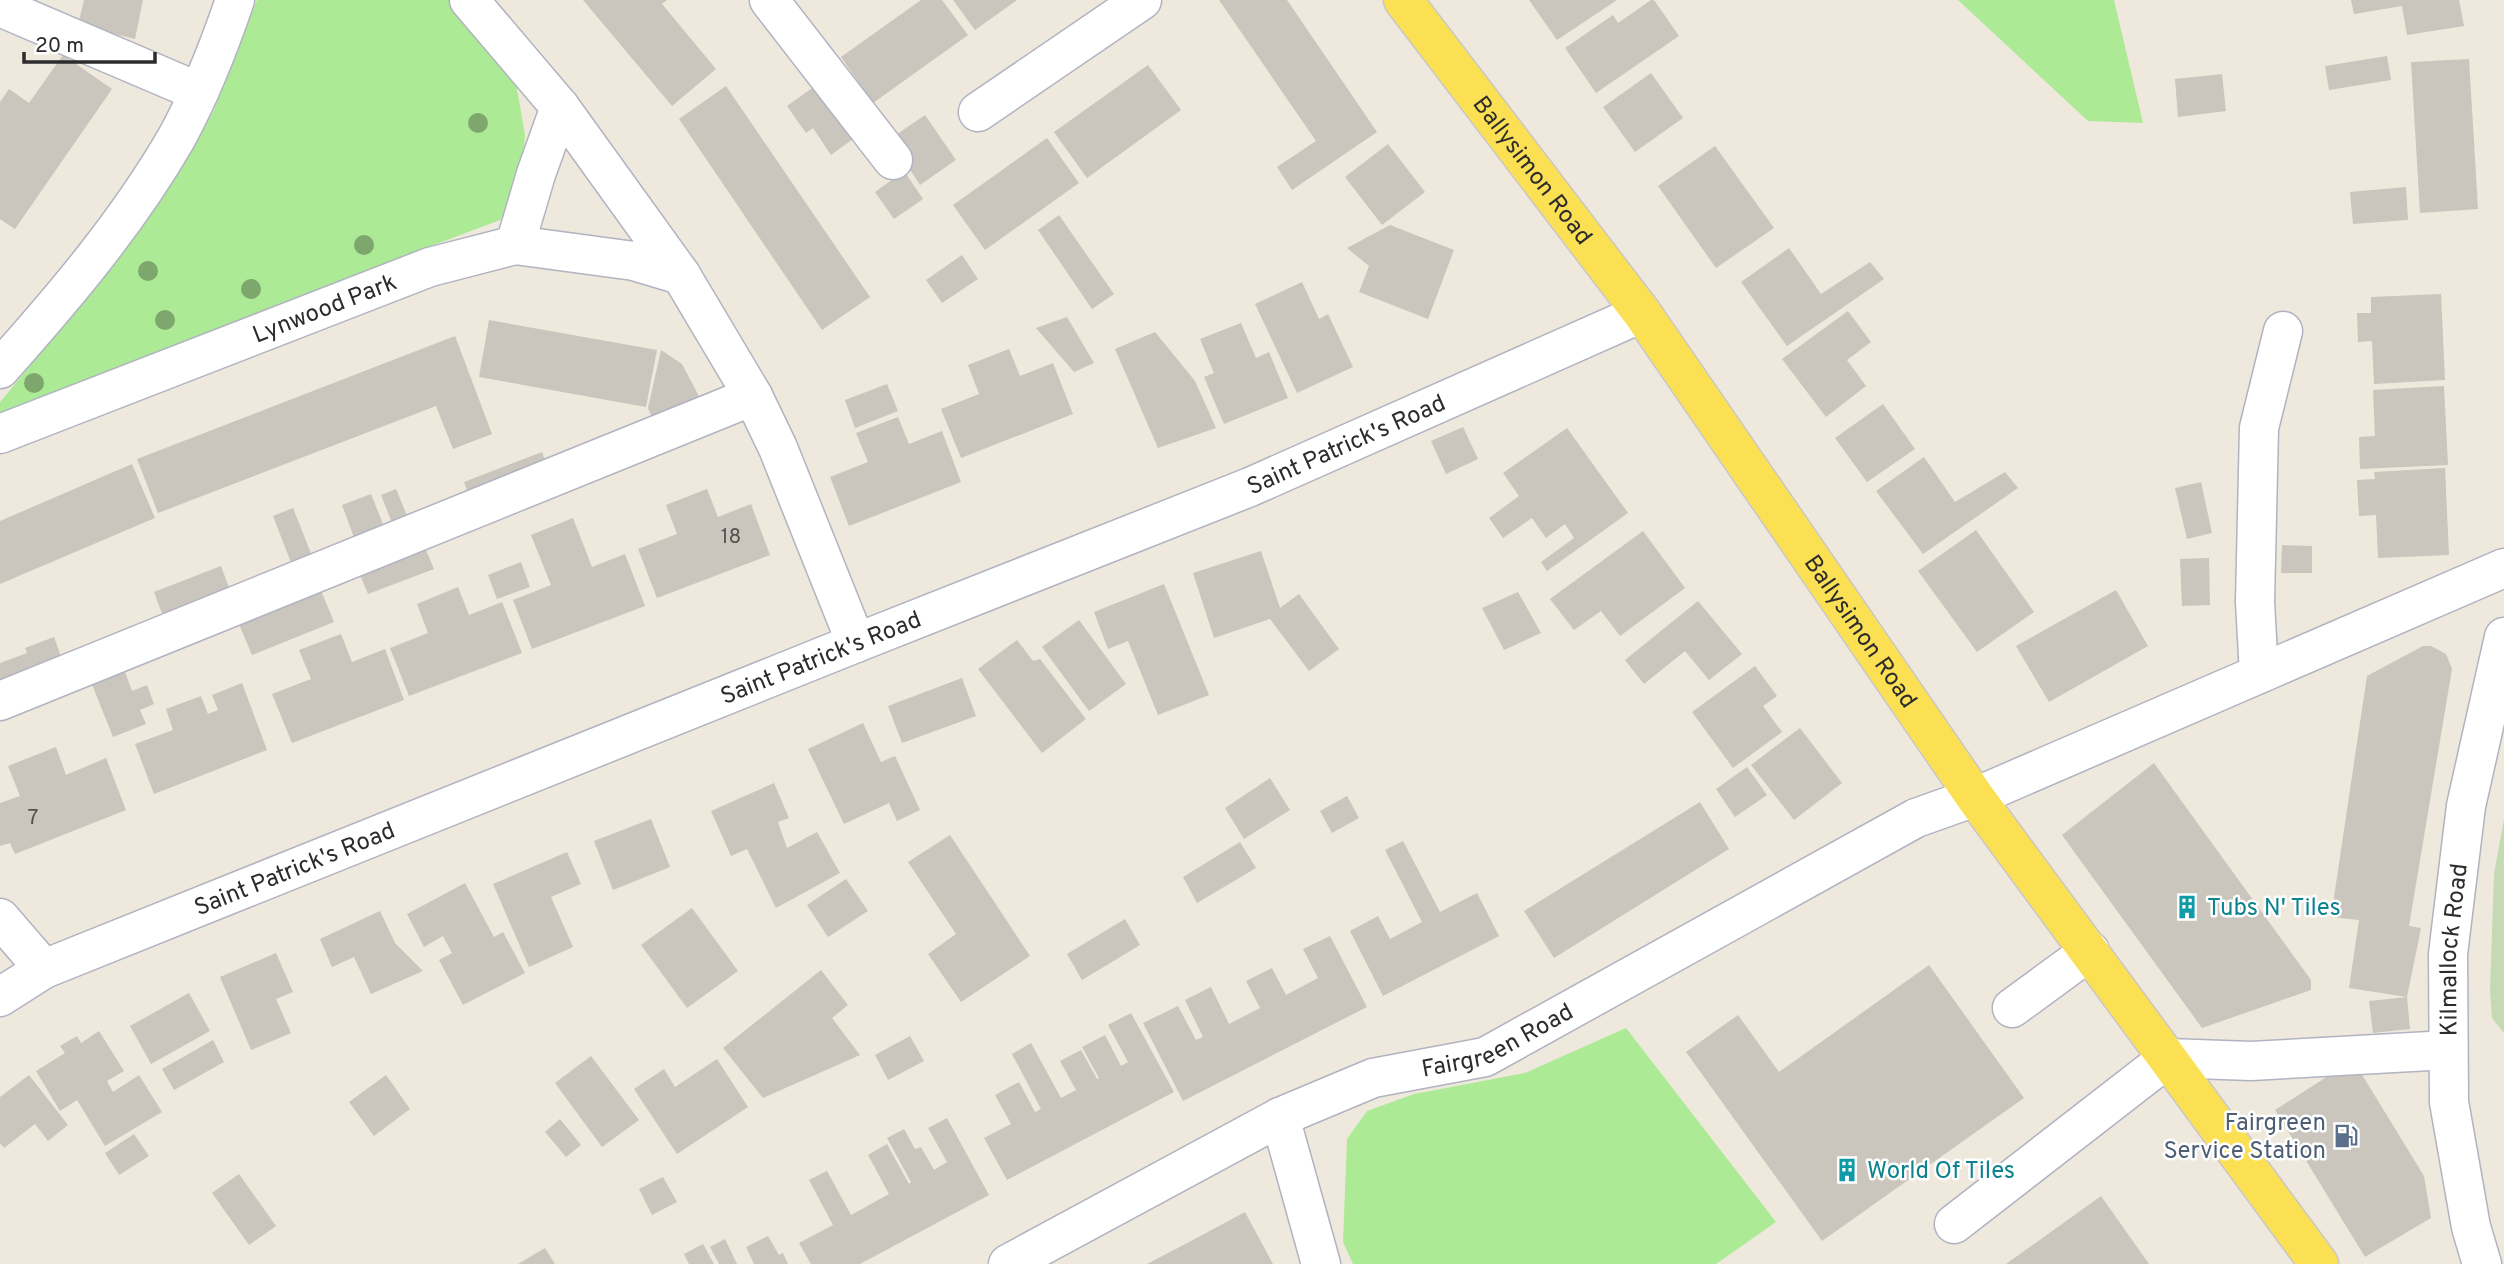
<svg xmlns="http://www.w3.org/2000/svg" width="2504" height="1264" font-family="Overpass,sans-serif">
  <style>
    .green { fill: #acea95 }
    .cemetery { fill: #c3dab3 }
    .building { fill: #cac5bd }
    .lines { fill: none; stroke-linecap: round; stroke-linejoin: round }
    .minor-casing { stroke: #b1b3c1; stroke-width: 41 }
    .major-casing { stroke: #c8c8c8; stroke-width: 41 }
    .minor { stroke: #fff; stroke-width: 38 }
    .major { stroke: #fce054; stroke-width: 38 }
    .tree { fill: #7ea76e }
    .labels { text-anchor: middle; stroke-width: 5; stroke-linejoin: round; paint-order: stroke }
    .number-label { font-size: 21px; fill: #545250 }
    .street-label { font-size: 24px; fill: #2c2c2c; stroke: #fff }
    .culture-label { font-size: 24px; fill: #0d838f; stroke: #fff; text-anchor: start }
    .service-label { font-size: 24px; fill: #4e5e75; stroke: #fff; text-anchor: end }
  </style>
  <rect width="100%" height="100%" fill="#efe8dd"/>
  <g class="green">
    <polygon points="257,0 456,0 514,75 518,95 525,135 522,177 509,211 500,220 278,304 13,413 0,412 0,402 75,312 170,184 194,147 214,110"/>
    <polygon points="1958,0 2114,0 2143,123 2088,121"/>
    <polygon points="1626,1028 1776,1222 1716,1264 1353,1264 1343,1242 1347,1139 1367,1111 1414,1094 1525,1073"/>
  </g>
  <polygon class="cemetery" points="2504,819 2504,1033 2492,1018 2490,991 2494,874"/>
  <g class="building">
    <polygon points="84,0 143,0 135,39 78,25"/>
    <polygon points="583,0 667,0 662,4 716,69 672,106"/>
    <polygon points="921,0 942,0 968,35 873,103 841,57"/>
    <polygon points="953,0 1017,0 975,30"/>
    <polygon points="1219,0 1287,0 1377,132 1292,190 1277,167 1316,141"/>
    <polygon points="1529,0 1617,0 1557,40"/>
    <polygon points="1651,0 1654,0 1679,36 1596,93 1565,48 1613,15 1618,23"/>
    <polygon points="2351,0 2459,0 2464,26 2407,35 2402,6 2354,14"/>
    <polygon points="63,55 112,89 15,229 0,219 0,102 9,89 29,103"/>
    <polygon points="2387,56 2391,80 2329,90 2325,66"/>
    <polygon points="2469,59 2478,209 2420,213 2411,62"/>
    <polygon points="1148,65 1181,110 1087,178 1054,132"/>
    <polygon points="1651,73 1683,118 1635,152 1603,107"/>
    <polygon points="2222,74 2226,111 2178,117 2175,79"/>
    <polygon points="726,86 870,297 822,330 679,119"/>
    <polygon points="815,86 853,139 831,155 813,128 806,133 787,106"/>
    <polygon points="925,115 956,160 920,185 890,139"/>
    <polygon points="1047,138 1079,183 985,250 953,205"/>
    <polygon points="1388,144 1425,192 1382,225 1345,177"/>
    <polygon points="1715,146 1774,228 1716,268 1658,186"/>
    <polygon points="904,171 923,199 894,219 875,192"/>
    <polygon points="2406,187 2408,220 2353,224 2350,192"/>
    <polygon points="1059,215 1114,294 1092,309 1038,230"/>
    <polygon points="1390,225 1454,250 1428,319 1359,292 1369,266 1347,248"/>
    <polygon points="1789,248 1821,294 1870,262 1884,279 1787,346 1741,282"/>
    <polygon points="962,255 978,279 942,303 926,280"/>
    <polygon points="1302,282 1319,319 1328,314 1353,367 1297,393 1255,304"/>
    <polygon points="2441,294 2445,380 2374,384 2372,341 2358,342 2357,313 2371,313 2371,297"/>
    <polygon points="1848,311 1871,342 1847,360 1866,386 1826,417 1782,359"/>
    <polygon points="1067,317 1094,363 1074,372 1036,328"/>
    <polygon points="489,320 657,350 646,407 479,377"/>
    <polygon points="1241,323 1256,358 1269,352 1288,398 1224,424 1204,377 1214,373 1200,339"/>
    <polygon points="1155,332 1195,381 1216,428 1158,448 1115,349"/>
    <polygon points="455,336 492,434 453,449 436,406 158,513 137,459"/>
    <polygon points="1009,349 1020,376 1053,363 1073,414 961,458 941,409 979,394 968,365"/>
    <polygon points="661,350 682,364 701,400 653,420 648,408"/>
    <polygon points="887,384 898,411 855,428 845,400"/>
    <polygon points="2444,386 2448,465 2360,469 2359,437 2375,436 2373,390"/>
    <polygon points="1883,404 1915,449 1867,482 1835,438"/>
    <polygon points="898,417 909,444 942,431 961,482 849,526 830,477 868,462 856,433"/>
    <polygon points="1463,427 1478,459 1446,474 1431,441"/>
    <polygon points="1567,428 1628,513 1547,571 1541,562 1574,538 1565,524 1546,538 1532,518 1503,538 1489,518 1519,496 1503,473"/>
    <polygon points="542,452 549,471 471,501 464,482"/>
    <polygon points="1924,457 1955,502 2005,472 2018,488 1923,554 1876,491"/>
    <polygon points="132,464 155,518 0,584 0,521"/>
    <polygon points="2445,468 2449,555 2378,558 2376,515 2359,516 2357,480 2375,479 2374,472"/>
    <polygon points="2201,482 2212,533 2187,539 2175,488"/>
    <polygon points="396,489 410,523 394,528 381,495"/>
    <polygon points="707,489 718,517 751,504 770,555 657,598 638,549 677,534 666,505"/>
    <polygon points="371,494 385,529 355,540 342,505"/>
    <polygon points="293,508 312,556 292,565 273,516"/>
    <polygon points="573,518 592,567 625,554 645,606 532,649 513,600 551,585 531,535"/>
    <polygon points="1976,530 2034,612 1977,652 1918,571"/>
    <polygon points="1643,531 1685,588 1620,636 1601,611 1574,630 1550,599"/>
    <polygon points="424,545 434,569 368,594 358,570"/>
    <polygon points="2282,545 2312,546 2312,573 2281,573"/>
    <polygon points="1261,551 1280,608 1299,594 1339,649 1309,671 1270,619 1214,638 1193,573"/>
    <polygon points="2209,558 2210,605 2182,606 2180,559"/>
    <polygon points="521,562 530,587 497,599 488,575"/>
    <polygon points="221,566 231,593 164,619 154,592"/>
    <polygon points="1164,584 1209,695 1158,715 1128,641 1108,649 1094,612"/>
    <polygon points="458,587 469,615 502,602 522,653 409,696 390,648 428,633 417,604"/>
    <polygon points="320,588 334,622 252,655 238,622"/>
    <polygon points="2116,590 2148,646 2049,702 2016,646"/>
    <polygon points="1518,592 1541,633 1504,650 1482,608"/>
    <polygon points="1698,601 1742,654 1709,680 1685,651 1644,684 1625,660"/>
    <polygon points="1079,620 1126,684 1089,711 1042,647"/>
    <polygon points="341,634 352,662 385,649 404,700 292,743 272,694 311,679 299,650"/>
    <polygon points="54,637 63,662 0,690 0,663 27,653 25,648"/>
    <polygon points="1017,640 1033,661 1040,659 1086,719 1042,753 978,669"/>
    <polygon points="2423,646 2431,646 2446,654 2452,669 2409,926 2421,928 2407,997 2349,988 2359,920 2331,917 2367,676"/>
    <polygon points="1755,666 1777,696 1763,706 1782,732 1733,768 1692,712"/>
    <polygon points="124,669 132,691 147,685 154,704 140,710 146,724 113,737 91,682"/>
    <polygon points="962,678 976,716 902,743 888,706"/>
    <polygon points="242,683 267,750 154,794 135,744 173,730 166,709 201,696 208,714 218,710 212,695"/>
    <polygon points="863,723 881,762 895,756 920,810 897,821 889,803 844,824 808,749"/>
    <polygon points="1800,728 1842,783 1794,820 1751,765"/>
    <polygon points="56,747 66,775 106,758 126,810 15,854 10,843 0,846 0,803 20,796 8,766"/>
    <polygon points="2154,763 2311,980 2311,990 2202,1028 2062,835"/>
    <polygon points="1747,767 1767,795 1735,817 1716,789"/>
    <polygon points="1270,778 1290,810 1244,839 1225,808"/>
    <polygon points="774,783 789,818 778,822 787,848 817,832 840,873 776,908 747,849 731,856 711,811"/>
    <polygon points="1347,796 1359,818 1332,833 1320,811"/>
    <polygon points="1700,802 1729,849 1554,958 1524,911"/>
    <polygon points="651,819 670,867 613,890 594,841"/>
    <polygon points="950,835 1030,956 961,1002 928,954 956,934 908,862"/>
    <polygon points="1403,841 1440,912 1477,893 1499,936 1383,996 1350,931 1378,916 1390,939 1422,922 1385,850"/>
    <polygon points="1240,842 1256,868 1197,903 1183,877"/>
    <polygon points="567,852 581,884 551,897 573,947 529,967 493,884"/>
    <polygon points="846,879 868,911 828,937 807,905"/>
    <polygon points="465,883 494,937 503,932 525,973 463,1005 439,960 452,953 443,936 424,947 407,914"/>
    <polygon points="692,908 738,971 687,1008 641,945"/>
    <polygon points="380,911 395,943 423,971 371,994 354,957 332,967 320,939"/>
    <polygon points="1125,919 1140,945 1082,980 1067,954"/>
    <polygon points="1330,936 1367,1007 1183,1101 1143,1023 1178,1006 1196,1040 1203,1037 1185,1000 1211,987 1229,1024 1260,1008 1246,981 1272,968 1286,995 1318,978 1303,949"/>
    <polygon points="276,953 293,992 276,999 291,1033 251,1050 220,977"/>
    <polygon points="1929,965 2024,1098 1822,1241 1686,1052 1738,1015 1779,1072"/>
    <polygon points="821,970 848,1005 832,1018 860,1055 763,1098 723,1048"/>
    <polygon points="189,993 210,1031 151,1064 130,1026"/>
    <polygon points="2407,997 2410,1029 2373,1033 2369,1001"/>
    <polygon points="1131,1013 1174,1092 1007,1180 984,1138 1011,1124 995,1095 1019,1082 1035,1112 1041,1109 1012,1054 1031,1043 1061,1098 1076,1090 1060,1061 1081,1050 1097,1079 1099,1078 1082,1047 1105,1035 1121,1066 1128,1062 1108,1025"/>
    <polygon points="99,1031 124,1071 107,1081 113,1092 139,1075 162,1112 105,1146 77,1100 60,1111 36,1071 65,1053 60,1046 77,1036 81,1043"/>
    <polygon points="910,1036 924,1061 888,1080 875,1055"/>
    <polygon points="213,1040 224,1062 174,1090 162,1069"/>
    <polygon points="591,1056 639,1120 602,1147 555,1083"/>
    <polygon points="717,1059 748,1107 677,1154 634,1089 664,1069 675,1087"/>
    <polygon points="2353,1060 2424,1176 2431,1218 2365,1257 2275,1110"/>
    <polygon points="29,1075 68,1125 48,1141 35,1124 4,1148 0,1143 0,1097"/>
    <polygon points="386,1075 410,1109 374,1136 349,1102"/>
    <polygon points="947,1118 989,1195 860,1264 811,1264 799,1243 833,1225 809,1180 827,1171 851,1215 889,1194 868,1155 887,1144 909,1184 911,1182 887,1138 904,1129 915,1149 921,1147 934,1170 947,1162 928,1128"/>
    <polygon points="560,1119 581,1145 566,1157 545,1132"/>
    <polygon points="134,1134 149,1156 119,1175 105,1153"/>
    <polygon points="239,1174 276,1226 249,1245 212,1193"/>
    <polygon points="663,1177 677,1202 652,1215 639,1189"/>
    <polygon points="2101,1196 2149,1264 2006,1264"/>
    <polygon points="1245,1212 1273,1264 1147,1264 1191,1241"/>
    <polygon points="768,1236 779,1255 783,1253 788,1264 754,1264 746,1247"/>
    <polygon points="725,1239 737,1264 719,1264 710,1247"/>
    <polygon points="703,1244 714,1264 689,1264 684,1254"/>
    <polygon points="545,1248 555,1264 518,1264"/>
  </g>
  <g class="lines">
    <g class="minor-casing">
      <g id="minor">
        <polyline points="469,0 560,107"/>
        <polyline points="769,0 893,160"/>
        <polyline points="0,7 199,92"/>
        <polyline points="978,112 1142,0"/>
        <polyline points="515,245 634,261 681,275"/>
        <path d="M0,369C65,296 128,222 177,137C201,93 219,47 235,0"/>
        <path id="s1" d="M0,434L430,267L515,245L536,174L560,107L681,275L753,396L778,448L856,643"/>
        <polyline points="2259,674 2255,602 2259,428 2283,331"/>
        <polyline points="0,701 753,396"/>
        <polyline points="0,918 44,969"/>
        <path id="s2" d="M0,997L44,969L856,643L1250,487L1642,313"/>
        <polyline points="2012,1008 2090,951"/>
        <polyline points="1280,1117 1321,1264"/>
        <polyline points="1954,1224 2168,1058 2251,1061 2448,1050"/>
        <path id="s3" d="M1008,1264L1280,1117L1373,1078L1485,1057L1916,818L1975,797L2504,568"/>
        <path id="s4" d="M2482,1264L2471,1227L2449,1102L2448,954L2466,806L2504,637"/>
      </g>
    </g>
    <g class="major-casing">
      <g id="major">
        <path id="s5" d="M1403,0L1642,313L1975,797L2319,1264"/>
      </g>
    </g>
    <use href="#minor" class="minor"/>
    <use href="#major" class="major"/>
  </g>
  <g class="tree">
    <circle cx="478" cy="123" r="10"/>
    <circle cx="364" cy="245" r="10"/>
    <circle cx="148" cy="271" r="10"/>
    <circle cx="251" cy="289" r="10"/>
    <circle cx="165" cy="320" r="10"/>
    <circle cx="34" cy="383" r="10"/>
  </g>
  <defs>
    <g id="building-bare" transform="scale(1.89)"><path d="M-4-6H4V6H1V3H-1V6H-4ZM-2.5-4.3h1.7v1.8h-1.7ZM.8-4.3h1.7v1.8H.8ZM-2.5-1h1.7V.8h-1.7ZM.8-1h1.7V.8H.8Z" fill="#0f9aa8" stroke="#fff" stroke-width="2.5" paint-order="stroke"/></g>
    <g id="fuel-bare" transform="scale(1.89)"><path d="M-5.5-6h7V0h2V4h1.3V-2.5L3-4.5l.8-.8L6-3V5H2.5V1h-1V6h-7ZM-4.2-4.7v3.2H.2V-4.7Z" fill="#5c6f8a" stroke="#fff" stroke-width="2.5" paint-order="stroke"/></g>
  </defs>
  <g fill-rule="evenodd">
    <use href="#building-bare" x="2187" y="907"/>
    <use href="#fuel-bare" x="2346" y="1136"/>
    <use href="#building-bare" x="1847" y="1170"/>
  </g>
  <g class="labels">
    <g class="number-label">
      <text x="731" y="543">18</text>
      <text x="33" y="824">7</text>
    </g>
    <g class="street-label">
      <text dy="8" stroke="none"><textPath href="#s5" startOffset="214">Ballysimon Road</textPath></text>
      <text dy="8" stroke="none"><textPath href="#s1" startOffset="348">Lynwood Park</textPath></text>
      <text dy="8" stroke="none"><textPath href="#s2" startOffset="1456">Saint Patrick's Road</textPath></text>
      <text dy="8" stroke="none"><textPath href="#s5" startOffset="780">Ballysimon Road</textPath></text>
      <text dy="8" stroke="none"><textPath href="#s2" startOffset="889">Saint Patrick's Road</textPath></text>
      <text dy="8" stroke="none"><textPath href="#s2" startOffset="322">Saint Patrick's Road</textPath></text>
      <text dy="8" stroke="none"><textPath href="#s4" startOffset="318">Kilmallock Road</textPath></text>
      <text dy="8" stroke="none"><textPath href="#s3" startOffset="541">Fairgreen Road</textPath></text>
    </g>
    <g class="culture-label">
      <text x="2207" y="915">Tubs N' Tiles</text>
      <text x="1867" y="1178">World Of Tiles</text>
    </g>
    <g class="service-label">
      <text x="2326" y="1130">Fairgreen<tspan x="2326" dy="28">Service Station</tspan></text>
    </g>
  </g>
  <path d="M24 52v10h131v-10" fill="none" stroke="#2c2c2c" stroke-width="3.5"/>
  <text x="35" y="52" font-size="21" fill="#2c2c2c" stroke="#ffffff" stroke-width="5" paint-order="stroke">20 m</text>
</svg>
